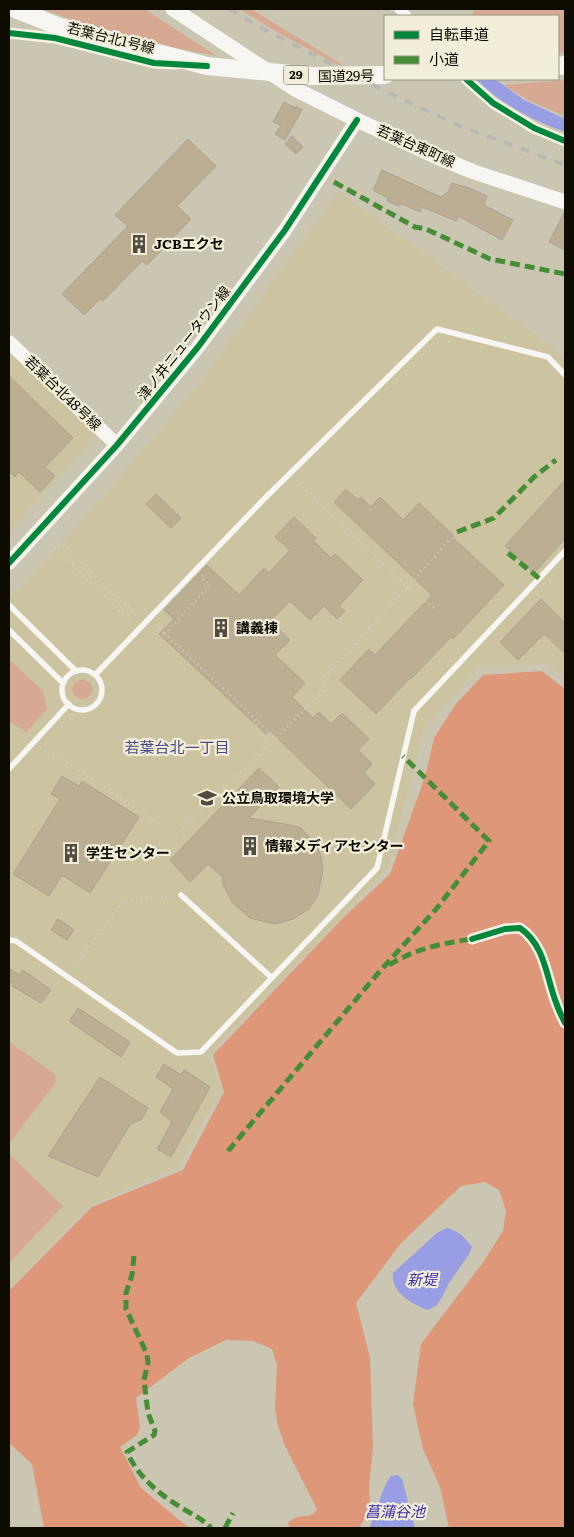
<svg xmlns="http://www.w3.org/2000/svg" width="574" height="1537" font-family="Literata,'Noto Sans JP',serif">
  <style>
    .built { fill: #ccc4a0 }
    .green { fill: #d8a992 }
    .forest { fill: #de9879 }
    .water { fill: #989de4 }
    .building { fill: #bbae92; stroke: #a9a393 }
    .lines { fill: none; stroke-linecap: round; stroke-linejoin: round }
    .path { stroke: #d0cec8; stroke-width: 2.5; stroke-dasharray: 1 4; stroke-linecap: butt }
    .service { stroke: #f7f6f3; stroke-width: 5.5 }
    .minor { stroke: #f7f6f3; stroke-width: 11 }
    .tertiary { stroke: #f7f6f3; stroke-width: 14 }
    .secondary { stroke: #f7f6f3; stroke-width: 15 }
    .trunk { stroke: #f7f6f3; stroke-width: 18 }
    .rail { stroke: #b9b8b2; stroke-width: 4; stroke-dasharray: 9 9; stroke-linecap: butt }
    .quiet { stroke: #468e36; stroke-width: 5; stroke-dasharray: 10 5; stroke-linecap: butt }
    .cycleway-casing { stroke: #f2eeda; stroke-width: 9 }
    .cycleway { stroke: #00873e; stroke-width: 6 }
    .labels { text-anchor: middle; stroke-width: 4.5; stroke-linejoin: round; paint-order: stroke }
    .shield { fill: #f2eeda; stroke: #524f42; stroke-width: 1 }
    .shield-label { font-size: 12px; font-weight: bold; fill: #0e0b01 }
    .street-label { font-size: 14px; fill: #0e0b01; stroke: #f2eeda }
    .poi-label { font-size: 14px; font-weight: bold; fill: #0e0b01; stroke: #f2eeda; text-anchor: start }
    .neighbourhood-label { font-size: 15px; fill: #454a87; stroke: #f2eeda }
    .water-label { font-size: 15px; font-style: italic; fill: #392dad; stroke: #f2eeda }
  </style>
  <rect width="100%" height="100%" fill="#cbc6b1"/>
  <g class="built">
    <polygon points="338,191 556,350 565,360 565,678 546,664 480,666 424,729 388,868 209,1055 221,1090 179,1166 91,1204 9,1289 9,599 80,523 198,385"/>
    <polygon points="9,344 98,433 9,532"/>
  </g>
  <g class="green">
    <polygon points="42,9 144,9 217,56 161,45 99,29"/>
    <polygon points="239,9 251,9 343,65 338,65 282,35"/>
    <polygon points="476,9 561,9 565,12 565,52 558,53 558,16 470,16"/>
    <polygon points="565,80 565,116 528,100 504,85"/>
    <polygon points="9,659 44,692 47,709 26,732 9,721"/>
    <polygon points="83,679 91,684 93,690 87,698 81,699 75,696 72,689 75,683"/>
    <polygon points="9,1042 55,1074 56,1082 9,1144"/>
    <polygon points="9,1154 63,1206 9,1263"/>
  </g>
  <path class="forest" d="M542,671L565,689V1528H449L440,1487L423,1449L413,1404L421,1344L484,1261L503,1231L506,1211L499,1190L485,1182L461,1186L401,1243L356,1303L370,1358L373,1448L369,1487L370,1511L359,1528H289L288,1523C290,1521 292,1519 295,1518C303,1514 313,1519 317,1509L285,1446L278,1426L275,1409L277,1365L272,1349L253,1341L226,1340L189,1358L136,1398L140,1427L137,1435L120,1447L141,1488L189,1528H44L32,1464L9,1443V1291L92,1207L183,1170L224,1092L213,1055L343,918L390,874L425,777L434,738L455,705L483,675Z"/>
  <g class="water">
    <path d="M476,79H495L524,100L565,119V132C532,120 501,104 476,79Z"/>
    <path d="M446,1228C456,1229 466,1238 472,1247L469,1254L449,1283L442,1297L437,1305L428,1310C413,1305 390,1292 393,1273L437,1233Z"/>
    <path d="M398,1475L402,1479L415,1528H369C378,1511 380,1491 391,1476Z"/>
  </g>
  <g class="building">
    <polygon points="284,102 295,108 296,106 302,110 285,140 275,134 281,126 273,122"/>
    <polygon points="292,136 303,147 296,154 285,144"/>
    <polygon points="188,139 216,166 177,206 191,219 147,265 142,261 103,301 100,299 84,315 62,294 128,226 115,215"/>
    <polygon points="382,170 441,197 448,192 452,183 472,189 487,196 484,205 513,220 502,240 458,216 456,221 422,207 420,212 402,204 398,206 387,201 388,198 373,190"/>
    <polygon points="565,211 565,250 549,242"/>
    <polygon points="9,376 73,438 45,467 55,476 40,492 19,472 15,477 9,471"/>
    <polygon points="565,480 565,539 534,573 505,546"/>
    <polygon points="346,489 358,500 361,497 371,507 380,497 403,520 419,503 453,535 452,537 504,585 453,639 451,637 411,679 410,678 376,714 340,680 369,649 375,655 432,595 334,502"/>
    <polygon points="156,494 181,518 171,528 146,504"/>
    <polygon points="294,517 316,538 314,541 331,558 335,554 363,580 339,606 345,611 337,619 324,606 310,620 290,601 270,621 290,640 275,655 305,683 292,697 313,718 319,712 331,724 342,713 369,739 358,750 372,764 364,773 375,784 351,809 269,730 266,734 159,634 174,619 164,610 207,565 239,595 264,568 269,573 290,550 275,537"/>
    <polygon points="541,599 565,623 565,653 544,634 518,660 500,642"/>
    <polygon points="259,768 279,787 249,818 285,824 301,828 312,840 321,855 323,870 318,895 309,909 293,919 275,924 250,918 233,903 224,887 222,877 208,864 190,882 170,860"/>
    <polygon points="62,776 79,786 82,781 139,817 90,893 62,875 49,896 13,874 60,799 51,794"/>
    <polygon points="58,919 74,930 67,940 51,930"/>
    <polygon points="9,968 19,975 23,970 51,990 41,1003 12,986 13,984 9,981"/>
    <polygon points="78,1008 130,1042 121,1057 69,1021"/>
    <polygon points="164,1064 181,1075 184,1070 210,1087 171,1157 157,1149 172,1122 160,1112 173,1089 156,1077"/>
    <polygon points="100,1077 148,1108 141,1120 131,1123 98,1177 48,1156"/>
  </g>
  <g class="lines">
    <g class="path">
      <polyline points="296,480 407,587 457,532"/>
      <polyline points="56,538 138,617"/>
      <polyline points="51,544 132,623"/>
      <polyline points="203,576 201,577 210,585 165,634 276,738"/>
      <polyline points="156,625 165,634"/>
      <polyline points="252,716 268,746"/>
      <polyline points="40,748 76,768 160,825"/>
      <polyline points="176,835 268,746 324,690 325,677 407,587 434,608"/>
      <polyline points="71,971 122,902 174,896"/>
    </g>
    <g class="service">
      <polyline points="9,605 76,671"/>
      <polyline points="9,630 63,683"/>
      <circle cx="82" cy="690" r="20"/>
      <polyline points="95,675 264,499 437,329 548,357 565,375"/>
      <polyline points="9,769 69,704"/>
      <polyline points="181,895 272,978"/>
      <polyline points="9,940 16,941 177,1053 201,1052 377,868 414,711 565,551"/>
    </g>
    <g class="minor">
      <polyline points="400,9 406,16"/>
      <polyline points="9,33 55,38 154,63 176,64"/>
      <polyline points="466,79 493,103 534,128 565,141"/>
      <path d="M472,939L505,929L520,928C546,946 546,978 557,1005C559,1011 562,1017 565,1023"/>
    </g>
    <g class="tertiary">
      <polyline points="9,342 117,445"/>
      <polyline points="9,563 117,445 198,347 285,230 357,120"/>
    </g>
    <polyline class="secondary" points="173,9 295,89 357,120 437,157 474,172 565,202"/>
    <g class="trunk">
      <polyline points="15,9 60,27 207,66 312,76 385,75"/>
      <polyline points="558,66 565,65"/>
    </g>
    <polyline class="rail" points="229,9 265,30 397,97 460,126 565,165"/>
    <g class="quiet">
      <polyline points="334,182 415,227 426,229 490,259 565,274"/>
      <polyline points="457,532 494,518 534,477 556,460"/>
      <polyline points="508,553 540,579"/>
      <path d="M389,965C414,949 443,943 472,939"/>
      <polyline points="228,1151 380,971 437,908 489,841 403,756"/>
      <path d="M134,1256L132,1275L126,1293V1309L147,1354L148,1363L144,1380L148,1413L155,1431L154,1435L127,1452C138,1477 160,1495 182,1508C193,1515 203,1519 211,1528"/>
      <polyline points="225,1528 233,1513"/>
    </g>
    <g class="cycleway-casing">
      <g id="cycleway">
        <polyline points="9,33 55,38 154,63 207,66"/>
        <polyline points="466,79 493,103 534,128 565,141"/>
        <polyline points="9,563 117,445 198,347 285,230 357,120"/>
        <path d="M472,939L505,929L520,928C546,946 546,978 557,1005C559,1011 562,1017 565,1023"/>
      </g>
    </g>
    <use href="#cycleway" class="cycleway"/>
  </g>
  <defs>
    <g id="building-bare" transform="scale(1.5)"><path d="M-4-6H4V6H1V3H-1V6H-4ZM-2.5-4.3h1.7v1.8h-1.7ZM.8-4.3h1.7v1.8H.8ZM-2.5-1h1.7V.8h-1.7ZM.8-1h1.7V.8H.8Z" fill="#504c3f" stroke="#f2eeda" stroke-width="2.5" paint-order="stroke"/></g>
    <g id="school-bare" transform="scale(1.5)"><path d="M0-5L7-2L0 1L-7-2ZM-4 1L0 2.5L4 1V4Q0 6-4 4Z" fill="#504c3f" stroke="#f2eeda" stroke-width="2.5" paint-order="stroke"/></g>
  </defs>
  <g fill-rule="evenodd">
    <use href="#building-bare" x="139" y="244"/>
    <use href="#building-bare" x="221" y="628"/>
    <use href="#school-bare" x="207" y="798"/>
    <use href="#building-bare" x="250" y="846"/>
    <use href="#building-bare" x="71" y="853"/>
  </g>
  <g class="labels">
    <rect class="shield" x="283.5" y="65.5" width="25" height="19" rx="4"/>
    <g class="shield-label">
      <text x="296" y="79">29</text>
    </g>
    <g class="street-label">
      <text transform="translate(111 38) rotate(14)" y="5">若葉台北1号線</text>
      <text transform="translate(346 76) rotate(-1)" y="5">国道29号</text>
      <text transform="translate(416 146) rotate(24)" y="5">若葉台東町線</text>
      <text transform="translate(184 343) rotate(-52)" y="5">津ノ井ニュータウン線</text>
      <text transform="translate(63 393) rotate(44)" y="5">若葉台北48号線</text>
    </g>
    <g class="poi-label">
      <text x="154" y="249">JCBエクセ</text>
      <text x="236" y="633">講義棟</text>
      <text x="222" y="803">公立鳥取環境大学</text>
      <text x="265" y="851">情報メディアセンター</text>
      <text x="86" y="858">学生センター</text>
    </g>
    <g class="neighbourhood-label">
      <text x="177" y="753">若葉台北一丁目</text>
    </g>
    <g class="water-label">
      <text x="422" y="1285">新堤</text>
      <text x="395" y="1517">菖蒲谷池</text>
    </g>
  </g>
  <rect width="574" height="1537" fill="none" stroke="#0e0b01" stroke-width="20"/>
  <rect x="384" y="15" width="175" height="65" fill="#f2eeda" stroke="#979383"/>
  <rect x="394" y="31" width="25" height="8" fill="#00873e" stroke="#979383"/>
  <text x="429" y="40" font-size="15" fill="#0e0b01">自転車道</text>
  <rect x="394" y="56" width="25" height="8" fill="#468e36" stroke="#979383"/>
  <text x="429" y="65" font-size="15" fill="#0e0b01">小道</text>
</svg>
